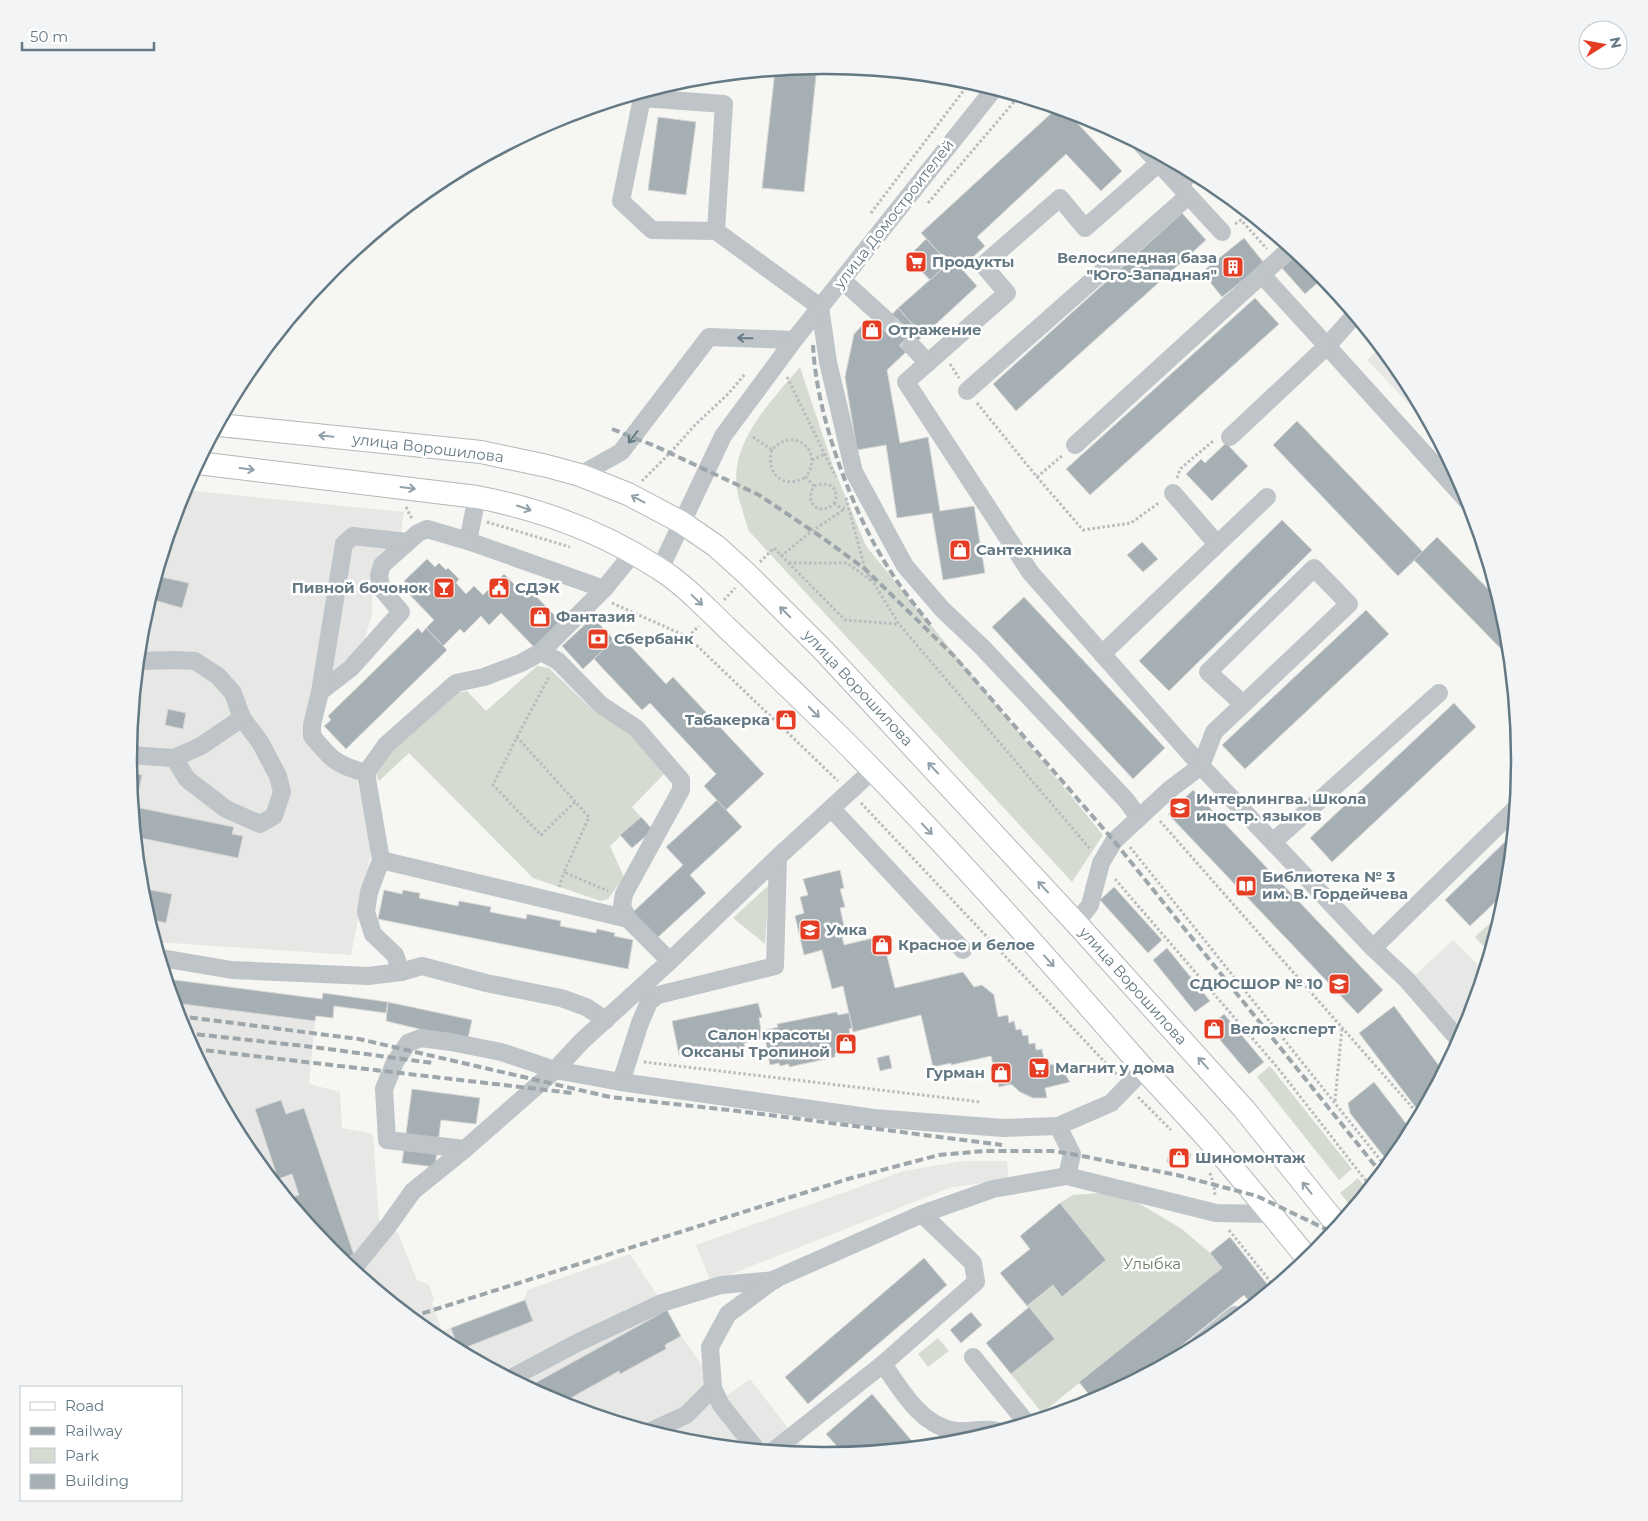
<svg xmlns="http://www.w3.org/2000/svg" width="1648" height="1521" font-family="Montserrat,sans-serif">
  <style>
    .built { fill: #e7e7e6 }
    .green { fill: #d6dbd1 }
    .building { fill: #a6b0b4; stroke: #d7d7d5 }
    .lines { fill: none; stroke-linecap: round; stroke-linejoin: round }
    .minor-tunnel { stroke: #cad0d1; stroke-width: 18; stroke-dasharray: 18 9; stroke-linecap: butt }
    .major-casing { stroke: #b2b8bb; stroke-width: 24 }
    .path { stroke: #b8bcbe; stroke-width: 3; stroke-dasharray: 2.5 2.5; stroke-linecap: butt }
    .minor { stroke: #bec4c7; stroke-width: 18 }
    .major { stroke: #fff; stroke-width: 22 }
    .rail { stroke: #9da6ab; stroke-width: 4; stroke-dasharray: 8 4; stroke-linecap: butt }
    .oneway { stroke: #647984 }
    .oneway2 { stroke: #92a1a9 }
    .labels { text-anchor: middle; stroke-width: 5; stroke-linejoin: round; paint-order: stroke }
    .street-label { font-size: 15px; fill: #647984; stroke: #fff }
    .poi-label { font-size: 15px; font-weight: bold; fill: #647984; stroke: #fff; text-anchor: start }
    .park-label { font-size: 15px; fill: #6b7b63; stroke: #fff }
    .rim { fill: none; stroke: #647984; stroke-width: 2.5 }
  </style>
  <rect width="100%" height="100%" fill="#f6f6f2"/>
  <g class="built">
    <polygon points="1380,347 1402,374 1430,426 1367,360"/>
    <polygon points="184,490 404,512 400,538 373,563 372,615 357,663 311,707 305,741 321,760 357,780 372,846 351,955 156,942 142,896 129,760 142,625"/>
    <polygon points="1453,940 1484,971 1467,1024 1460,1030 1413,977"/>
    <polygon points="174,1003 315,1021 309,1084 340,1092 342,1128 373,1134 379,1220 398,1233 417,1280 429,1285 434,1299 432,1303 442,1331 524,1300 527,1290 630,1254 667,1310 681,1336 725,1397 750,1379 809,1455 688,1443 558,1403 437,1339 332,1252 246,1147 181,1026"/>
    <polygon points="963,1161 1007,1161 1009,1180 952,1187 711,1282 696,1245 904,1171"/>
  </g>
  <g class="green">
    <path d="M800,367L834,469L866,546L1103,835L1072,882L748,530C745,516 739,503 737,489C730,440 772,401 800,367Z"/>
    <path d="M537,666L549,668L595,712L629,732L663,767L664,774L632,807L641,817L610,846L624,877L608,899L601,901L533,878L409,753L379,781C373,771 379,763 385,754L452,695L460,692L467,691L486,711Z"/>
    <polygon points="769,885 765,944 733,918"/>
    <polygon points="1501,913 1489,952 1475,937"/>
    <polygon points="1270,1066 1352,1169 1339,1180 1257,1077"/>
    <polygon points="1358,1178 1367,1190 1352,1208 1340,1193"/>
    <polygon points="1100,1193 1130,1198 1182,1229 1210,1253 1222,1268 1042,1413 1011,1374 1055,1339 1027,1306 1053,1285 1062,1297 1106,1260 1060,1203 1073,1195"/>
    <polygon points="938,1338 949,1351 928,1367 918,1354"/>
  </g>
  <g class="building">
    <polygon points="817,66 804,192 762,188 775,70"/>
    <polygon points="1057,108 1066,111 1122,171 1101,191 1066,154 977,237 985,246 961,268 977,286 923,336 898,308 949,263 921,233"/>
    <polygon points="658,117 696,122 686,195 648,190"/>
    <polygon points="1218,188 1236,203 1233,206"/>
    <polygon points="1182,213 1206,240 1016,411 993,384"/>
    <polygon points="1244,238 1264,263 1222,297 1202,272"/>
    <polygon points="926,239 949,263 930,280 908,257"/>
    <polygon points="1298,254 1316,269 1323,278 1305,294 1282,268"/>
    <polygon points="1255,298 1279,324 1090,495 1066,469"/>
    <polygon points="898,308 923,336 887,370 900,443 928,437 940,511 974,506 985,573 943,580 932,513 897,518 886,445 857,450 845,377 854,334 868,319 878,329"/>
    <polygon points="1297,421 1423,552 1398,576 1273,445"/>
    <polygon points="1226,443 1248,466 1212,501 1186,474 1201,459 1205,463"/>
    <polygon points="1282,520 1312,550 1169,691 1139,661"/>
    <polygon points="1437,537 1498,599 1506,625 1509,657 1414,560"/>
    <polygon points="1142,542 1158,559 1143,572 1127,555"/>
    <polygon points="427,559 435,567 439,563 446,570 448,568 459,579 456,583 466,594 474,586 483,595 504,574 521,591 526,586 560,621 534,647 501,613 489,625 481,616 464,633 460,629 443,646 426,628 434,620 407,592 411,588 404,581"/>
    <polygon points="157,576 189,583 182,608 150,599"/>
    <polygon points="1024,597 1165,748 1133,779 992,627"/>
    <polygon points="1366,610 1389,634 1245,769 1222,745"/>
    <polygon points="593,617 614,640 583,669 562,646"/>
    <polygon points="418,628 422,633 426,628 447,650 346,749 324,726 331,720 328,716"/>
    <polygon points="619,634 666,684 673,677 764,774 726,810 704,786 716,774 650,703 642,710 594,659"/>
    <polygon points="1454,703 1476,727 1332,862 1310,838"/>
    <polygon points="168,709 186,713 183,729 165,725"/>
    <polygon points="785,713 793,722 787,727 779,719"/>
    <polygon points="130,772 142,775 134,814"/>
    <polygon points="1193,790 1383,990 1358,1014 1168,814"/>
    <polygon points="717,800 742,827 690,875 706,893 656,939 632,913 683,865 666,847"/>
    <polygon points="135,807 234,827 232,834 243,836 238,858 136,837 134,814"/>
    <polygon points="641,817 653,830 632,848 620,835"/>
    <polygon points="1512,835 1507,891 1470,926 1445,900"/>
    <polygon points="840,870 844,888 840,889 845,907 840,908 844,926 840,928 844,945 882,936 895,988 963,972 974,987 982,985 994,995 998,1017 1008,1015 1009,1023 1014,1021 1016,1030 1021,1029 1023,1036 1028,1035 1029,1044 1035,1043 1036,1050 1042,1049 1044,1059 1048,1058 1050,1065 1056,1064 1057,1072 1063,1071 1070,1082 1045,1088 1047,1098 1033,1098 1020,1092 1011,1084 999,1087 991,1056 951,1065 951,1063 933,1067 921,1015 853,1032 843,986 832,989 822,950 804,955 795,916 804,913 800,897 808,895 803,879"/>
    <polygon points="1114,887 1162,940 1148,953 1100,900"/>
    <polygon points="141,888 172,894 166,923 149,919"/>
    <polygon points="384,890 402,894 403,890 413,892 420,893 419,898 458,906 459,901 491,907 490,912 526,919 527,914 561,921 560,926 596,933 597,929 615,933 614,936 633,940 628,969 378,919"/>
    <polygon points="1167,948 1210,1001 1195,1012 1153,960"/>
    <polygon points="167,979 322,999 323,993 388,1002 386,1013 334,1006 333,1018 316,1016 315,1021 174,1003"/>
    <polygon points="388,1002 472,1020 468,1038 432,1032 386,1021"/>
    <polygon points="758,1003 762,1017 759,1018 761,1031 778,1027 777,1024 837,1012 838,1015 849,1013 852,1028 849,1029 852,1046 844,1048 845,1051 835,1053 835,1057 789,1067 789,1064 780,1066 779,1063 770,1065 765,1038 744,1043 745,1048 699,1057 698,1054 689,1056 688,1053 679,1055 672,1021"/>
    <polygon points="1394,1006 1443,1071 1420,1113 1359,1033"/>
    <polygon points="1224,1014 1264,1062 1249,1074 1209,1027"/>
    <polygon points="889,1055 892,1068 880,1071 877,1058"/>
    <polygon points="1374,1082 1411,1130 1402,1147 1389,1163 1350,1113 1348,1103"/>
    <polygon points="412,1089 480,1098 476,1124 441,1120 435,1167 402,1163"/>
    <polygon points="281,1100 286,1114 304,1108 354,1255 341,1259 332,1252 288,1198 299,1195 292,1174 278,1179 255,1109"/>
    <polygon points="1170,1149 1191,1154 1188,1167 1167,1162"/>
    <polygon points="1060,1203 1106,1260 1062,1297 1053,1285 1027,1306 1000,1273 1030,1249 1020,1236"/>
    <polygon points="1230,1237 1271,1289 1252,1305 1244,1295 1150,1371 1094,1401 1079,1382 1222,1268 1210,1253"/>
    <polygon points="924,1258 947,1285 808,1404 785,1377"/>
    <polygon points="525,1300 533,1321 459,1350 451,1328"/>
    <polygon points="1029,1307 1055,1339 1011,1374 986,1343"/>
    <polygon points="667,1310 681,1336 665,1345 666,1349 620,1374 619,1371 560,1404 528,1387"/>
    <polygon points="971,1312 982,1325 961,1343 950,1330"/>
    <polygon points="872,1394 917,1447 844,1454 826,1434"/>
  </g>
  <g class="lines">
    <polyline class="minor-tunnel" points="886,320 912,346"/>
    <g class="major-casing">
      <g id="major">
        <polyline points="219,425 481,452 547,466 580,475 628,494 681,522 716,546 747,574 824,651 1076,923 1244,1109 1338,1226"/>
        <path d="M198,463L477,497C540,509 604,533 658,568C684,584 705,607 727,628C765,664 802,700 839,736C942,839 1039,949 1135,1059C1159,1086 1184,1112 1208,1139C1242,1178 1275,1219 1308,1259"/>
      </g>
    </g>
    <g class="path">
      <polyline points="928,203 1019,96"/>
      <polyline points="871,213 970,82"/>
      <polyline points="1235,224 1241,220 1267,249"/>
      <polyline points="950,364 959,378"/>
      <polyline points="787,377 836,477"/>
      <polyline points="977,403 1037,477 1083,530 1131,523 1160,502"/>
      <path d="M753,437L772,450C793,425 825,451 806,477L814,486C804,503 819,517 834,504L845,509L812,531L781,556"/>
      <path d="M772,450C765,474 784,490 806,477"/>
      <polyline points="812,460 825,454"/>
      <polyline points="1037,477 1063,455"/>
      <polyline points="1177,478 1180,469 1213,441"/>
      <polyline points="642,481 670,453 695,425 729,393 745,374"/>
      <path d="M814,486C829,481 841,487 834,504"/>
      <polyline points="846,498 865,569 899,624 1090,849"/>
      <polyline points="406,507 412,519"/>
      <polyline points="487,522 570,547"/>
      <polyline points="760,562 774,548 845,620 898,624"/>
      <polyline points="789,563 847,563 872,581"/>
      <polyline points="724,600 735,588"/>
      <polyline points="612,603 688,637 838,781"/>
      <polyline points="688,637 699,626"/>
      <polyline points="517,737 549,677"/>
      <polyline points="575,802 541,835 493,785 517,737 589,817 564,872 608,891"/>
      <polyline points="861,803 1117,1075"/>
      <polyline points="1160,821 1419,1115"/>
      <polyline points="1130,847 1386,1167"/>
      <polyline points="1115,879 1277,1067 1370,1186"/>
      <polyline points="559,887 564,872"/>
      <polyline points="644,1062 981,1102"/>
      <polyline points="1138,1097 1171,1130"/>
      <polyline points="1335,1101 1342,1028"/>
      <polyline points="1210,1173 1214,1185 1215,1196"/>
      <polyline points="1229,1230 1274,1286"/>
    </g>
    <g class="minor">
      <polyline points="1143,146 1222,232"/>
      <polyline points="1159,163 1085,228 1060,198 983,265 1007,293 906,382 1030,572 1201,766 1373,948 1407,980 1459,1040"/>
      <polyline points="1179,185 1192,172"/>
      <polyline points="716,231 724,104 642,98 621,201 652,230 716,231 820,307 828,362 854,472 905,566 942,609 982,647 1126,800 1139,818"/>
      <polyline points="842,280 886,320"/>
      <polyline points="1354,316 1327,346 1470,504"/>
      <polyline points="912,346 928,363"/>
      <polyline points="967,391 1188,196"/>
      <polyline points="1230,437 1327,346 1262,275"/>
      <polyline points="1075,445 1291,248"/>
      <polyline points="580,475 621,452 709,337 794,340"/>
      <polyline points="1173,493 1217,544"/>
      <polyline points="477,497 468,541 604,589"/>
      <polyline points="660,569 723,436 794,340 994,89"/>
      <polyline points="541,652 558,661 601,705 636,728 681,780 681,790 624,894 622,906 628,919 670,961"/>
      <polyline points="1102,654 1267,497"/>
      <polyline points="138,661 176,660 195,661 218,676 233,693 242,718 260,742 278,776 282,792 274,816 260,824 226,809 187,779 174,758"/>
      <polyline points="320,692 351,668 401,612 381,588 379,575 382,565 418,533 427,529 468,541"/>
      <polyline points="129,755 174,758 201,746 242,718"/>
      <path d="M366,773C336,765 331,759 312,736V725L320,692L344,544L353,536L407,542"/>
      <polyline points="831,808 963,950"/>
      <polyline points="1273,842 1439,693"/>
      <polyline points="381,860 628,919"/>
      <polyline points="1076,923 1090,905 1101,863 1114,841 1169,790 1201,766 1214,732 1349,604 1314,568 1208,672 1243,704"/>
      <polyline points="1373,948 1515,809"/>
      <polyline points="161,958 232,970 368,976 401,972 422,966 486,983 561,998 586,1007 606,1020"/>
      <polyline points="401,972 395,955 373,934 366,912 369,892 381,860 366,773 386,745 456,683 484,677 521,663 541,652 604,589 633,553"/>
      <polyline points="621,1082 640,1023 649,1002 658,995 775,966 778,857"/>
      <polyline points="1058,1126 1072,1154 1067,1176"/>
      <polyline points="465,1149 387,1140 384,1089 395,1062 408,1043 421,1038 451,1042 501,1052 555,1070 582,1041 670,961 778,857 873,770"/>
      <polyline points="353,1269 388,1226 413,1191 465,1149 555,1070 621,1082 874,1118 1003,1128 1058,1126 1111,1103 1144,1069"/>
      <polyline points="1198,1345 1235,1315 1237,1317"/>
      <polyline points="973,1357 1026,1422"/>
      <polyline points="883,1364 976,1282 973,1263 922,1214"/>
      <polyline points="511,1378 577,1343 662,1303 721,1285 775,1280"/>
      <polyline points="651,1431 686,1415 713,1388"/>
      <polyline points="756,1449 721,1405 713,1388 710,1347 728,1314 775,1279 922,1214 993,1189 1067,1176 1216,1213 1272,1214"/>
      <path d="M773,1451L883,1364C901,1389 919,1423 951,1430C966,1434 981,1427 997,1431"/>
    </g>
    <use href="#major" class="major"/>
    <g class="rail">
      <path d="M813,345C816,415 852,513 891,572C903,591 918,609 932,627"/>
      <polyline points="612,429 655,446 759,495 820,536 865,569 955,657 1114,841 1381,1173"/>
      <polyline points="178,1016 359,1039 610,1097 738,1111 1002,1145"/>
      <polyline points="185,1033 313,1047 433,1063"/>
      <polyline points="194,1049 572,1093"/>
      <polyline points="411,1317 848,1179 939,1155 984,1151 1052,1151 1072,1154 1177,1175 1257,1196 1332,1232"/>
    </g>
  </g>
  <defs><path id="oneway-shaft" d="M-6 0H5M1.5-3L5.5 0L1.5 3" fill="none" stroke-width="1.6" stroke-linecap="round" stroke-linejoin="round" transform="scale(1.25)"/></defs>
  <g class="oneway">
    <use href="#oneway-shaft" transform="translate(745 338) rotate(-179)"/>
    <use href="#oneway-shaft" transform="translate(633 437) rotate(127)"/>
  </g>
  <g class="oneway2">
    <use href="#oneway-shaft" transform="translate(326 436) rotate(-174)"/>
    <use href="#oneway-shaft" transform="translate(247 469) rotate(7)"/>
    <use href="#oneway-shaft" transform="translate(408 488) rotate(7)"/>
    <use href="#oneway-shaft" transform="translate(638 499) rotate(-152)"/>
    <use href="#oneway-shaft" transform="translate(524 508) rotate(19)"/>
    <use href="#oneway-shaft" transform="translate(697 600) rotate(43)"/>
    <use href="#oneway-shaft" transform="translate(785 612) rotate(-135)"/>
    <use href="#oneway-shaft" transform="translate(814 712) rotate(45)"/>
    <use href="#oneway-shaft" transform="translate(933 768) rotate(-133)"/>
    <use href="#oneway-shaft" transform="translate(927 829) rotate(47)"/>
    <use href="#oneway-shaft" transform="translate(1043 887) rotate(-133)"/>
    <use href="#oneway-shaft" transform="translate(1049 961) rotate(48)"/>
    <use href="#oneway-shaft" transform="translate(1203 1063) rotate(-132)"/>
    <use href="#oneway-shaft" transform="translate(1307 1188) rotate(-129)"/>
  </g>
  <defs>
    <g id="supermarket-square" transform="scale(1.125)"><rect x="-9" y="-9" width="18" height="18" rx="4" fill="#e53d23" stroke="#fff"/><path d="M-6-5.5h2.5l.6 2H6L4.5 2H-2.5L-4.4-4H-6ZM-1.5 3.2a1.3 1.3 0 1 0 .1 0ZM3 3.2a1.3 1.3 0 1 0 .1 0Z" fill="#fff"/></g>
    <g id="building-square" transform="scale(1.125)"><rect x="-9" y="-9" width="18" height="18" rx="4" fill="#e53d23" stroke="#fff"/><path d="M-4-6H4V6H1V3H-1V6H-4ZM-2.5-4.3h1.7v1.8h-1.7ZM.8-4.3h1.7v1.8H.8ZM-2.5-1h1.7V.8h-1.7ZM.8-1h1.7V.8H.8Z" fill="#fff"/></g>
    <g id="shop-square" transform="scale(1.125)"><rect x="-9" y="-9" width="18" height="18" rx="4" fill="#e53d23" stroke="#fff"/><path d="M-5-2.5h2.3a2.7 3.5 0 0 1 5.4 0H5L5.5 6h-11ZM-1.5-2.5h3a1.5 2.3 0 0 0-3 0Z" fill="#fff"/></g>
    <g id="bar-square" transform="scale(1.125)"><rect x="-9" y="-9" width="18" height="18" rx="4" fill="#e53d23" stroke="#fff"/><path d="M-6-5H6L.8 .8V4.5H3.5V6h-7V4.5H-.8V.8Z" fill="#fff"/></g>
    <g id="civic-square" transform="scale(1.125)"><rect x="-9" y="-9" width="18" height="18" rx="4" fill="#e53d23" stroke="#fff"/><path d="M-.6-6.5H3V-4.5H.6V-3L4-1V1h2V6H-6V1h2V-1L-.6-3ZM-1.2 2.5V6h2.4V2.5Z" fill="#fff"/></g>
    <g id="bank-square" transform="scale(1.125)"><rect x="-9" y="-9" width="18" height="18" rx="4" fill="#e53d23" stroke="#fff"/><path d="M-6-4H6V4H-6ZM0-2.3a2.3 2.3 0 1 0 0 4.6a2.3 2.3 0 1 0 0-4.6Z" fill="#fff"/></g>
    <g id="school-square" transform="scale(1.125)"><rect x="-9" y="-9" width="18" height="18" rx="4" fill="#e53d23" stroke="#fff"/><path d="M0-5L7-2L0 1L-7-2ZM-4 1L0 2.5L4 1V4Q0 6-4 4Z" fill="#fff"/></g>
    <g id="library-square" transform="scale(1.125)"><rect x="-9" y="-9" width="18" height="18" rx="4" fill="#e53d23" stroke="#fff"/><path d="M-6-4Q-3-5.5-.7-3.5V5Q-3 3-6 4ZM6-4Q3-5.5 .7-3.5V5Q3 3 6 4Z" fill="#fff"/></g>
  </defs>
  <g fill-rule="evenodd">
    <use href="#supermarket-square" x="916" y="262"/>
    <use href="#building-square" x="1233" y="267"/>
    <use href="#shop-square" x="872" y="330"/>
    <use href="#shop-square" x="960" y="550"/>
    <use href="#bar-square" x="444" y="588"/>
    <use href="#civic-square" x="499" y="588"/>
    <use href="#shop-square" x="540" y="617"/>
    <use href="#bank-square" x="598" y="639"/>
    <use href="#shop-square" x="786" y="720"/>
    <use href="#school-square" x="1180" y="808"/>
    <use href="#library-square" x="1246" y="886"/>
    <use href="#school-square" x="810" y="930"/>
    <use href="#shop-square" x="882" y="945"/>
    <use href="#school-square" x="1339" y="984"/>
    <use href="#shop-square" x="1214" y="1029"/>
    <use href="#shop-square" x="846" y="1044"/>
    <use href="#supermarket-square" x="1039" y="1068"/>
    <use href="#shop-square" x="1001" y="1073"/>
    <use href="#shop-square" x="1179" y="1158"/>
  </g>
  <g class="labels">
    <g class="street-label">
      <text transform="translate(894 214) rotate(-52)" y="5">улица Домостроителей</text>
      <text transform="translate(428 448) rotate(7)" y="5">улица Ворошилова</text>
      <text transform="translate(858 688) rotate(47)" y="5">улица Ворошилова</text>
      <text transform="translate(1133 986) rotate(48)" y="5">улица Ворошилова</text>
    </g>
    <g class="poi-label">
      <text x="1217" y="263" text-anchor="end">Велосипедная база<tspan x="1217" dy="17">"Юго-Западная"</tspan></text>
      <text x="932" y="267">Продукты</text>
      <text x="888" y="335">Отражение</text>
      <text x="976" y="555">Сантехника</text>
      <text x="428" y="593" text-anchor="end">Пивной бочонок</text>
      <text x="515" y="593">СДЭК</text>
      <text x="556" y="622">Фантазия</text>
      <text x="614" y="644">Сбербанк</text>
      <text x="770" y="725" text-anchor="end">Табакерка</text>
      <text x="1196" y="804">Интерлингва. Школа<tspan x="1196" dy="17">иностр. языков</tspan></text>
      <text x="1262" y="882">Библиотека № 3<tspan x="1262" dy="17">им. В. Гордейчева</tspan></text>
      <text x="826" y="935">Умка</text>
      <text x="898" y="950">Красное и белое</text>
      <text x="1323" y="989" text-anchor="end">СДЮСШОР № 10</text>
      <text x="1230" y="1034">Велоэксперт</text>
      <text x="830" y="1040" text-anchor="end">Салон красоты<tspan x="830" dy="17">Оксаны Тропиной</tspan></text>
      <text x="1055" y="1073">Магнит у дома</text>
      <text x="985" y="1078" text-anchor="end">Гурман</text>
      <text x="1195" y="1163">Шиномонтаж</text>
    </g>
    <g class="park-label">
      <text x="1152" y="1269">Улыбка</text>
    </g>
  </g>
  <path d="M0 0H1648V1521H0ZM823 74H825A686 686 0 0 1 1511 760V761A686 686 0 0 1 825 1447H823A686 686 0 0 1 137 761V760A686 686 0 0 1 823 74Z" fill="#f3f4f5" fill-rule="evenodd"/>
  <path class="rim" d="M823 74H825A686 686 0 0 1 1511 760V761A686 686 0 0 1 825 1447H823A686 686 0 0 1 137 761V760A686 686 0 0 1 823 74Z"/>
  <rect x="20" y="1386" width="162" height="115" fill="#ffffff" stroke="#c1c9ce"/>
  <rect x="30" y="1402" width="25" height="8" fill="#ffffff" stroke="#c1c9ce"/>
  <text x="65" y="1411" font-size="15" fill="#647984">Road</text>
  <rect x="30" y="1427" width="25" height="8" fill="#9da6ab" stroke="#c1c9ce"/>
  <text x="65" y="1436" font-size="15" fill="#647984">Railway</text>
  <rect x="30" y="1448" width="25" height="15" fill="#d6dbd1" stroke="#c1c9ce"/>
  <text x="65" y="1461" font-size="15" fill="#647984">Park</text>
  <rect x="30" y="1474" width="25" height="15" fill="#a6b0b4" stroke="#c1c9ce"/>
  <text x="65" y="1486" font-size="15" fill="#647984">Building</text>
  <g transform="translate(1603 45) rotate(79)"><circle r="24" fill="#ffffff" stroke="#c1c9ce"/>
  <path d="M0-4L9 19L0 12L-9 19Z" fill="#e53d23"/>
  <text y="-8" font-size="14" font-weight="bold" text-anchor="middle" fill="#647984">N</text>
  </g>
  <path d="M22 42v8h132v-8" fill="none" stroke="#647984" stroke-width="2.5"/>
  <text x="30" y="42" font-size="15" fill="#647984" stroke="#ffffff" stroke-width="4" paint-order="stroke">50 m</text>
</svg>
